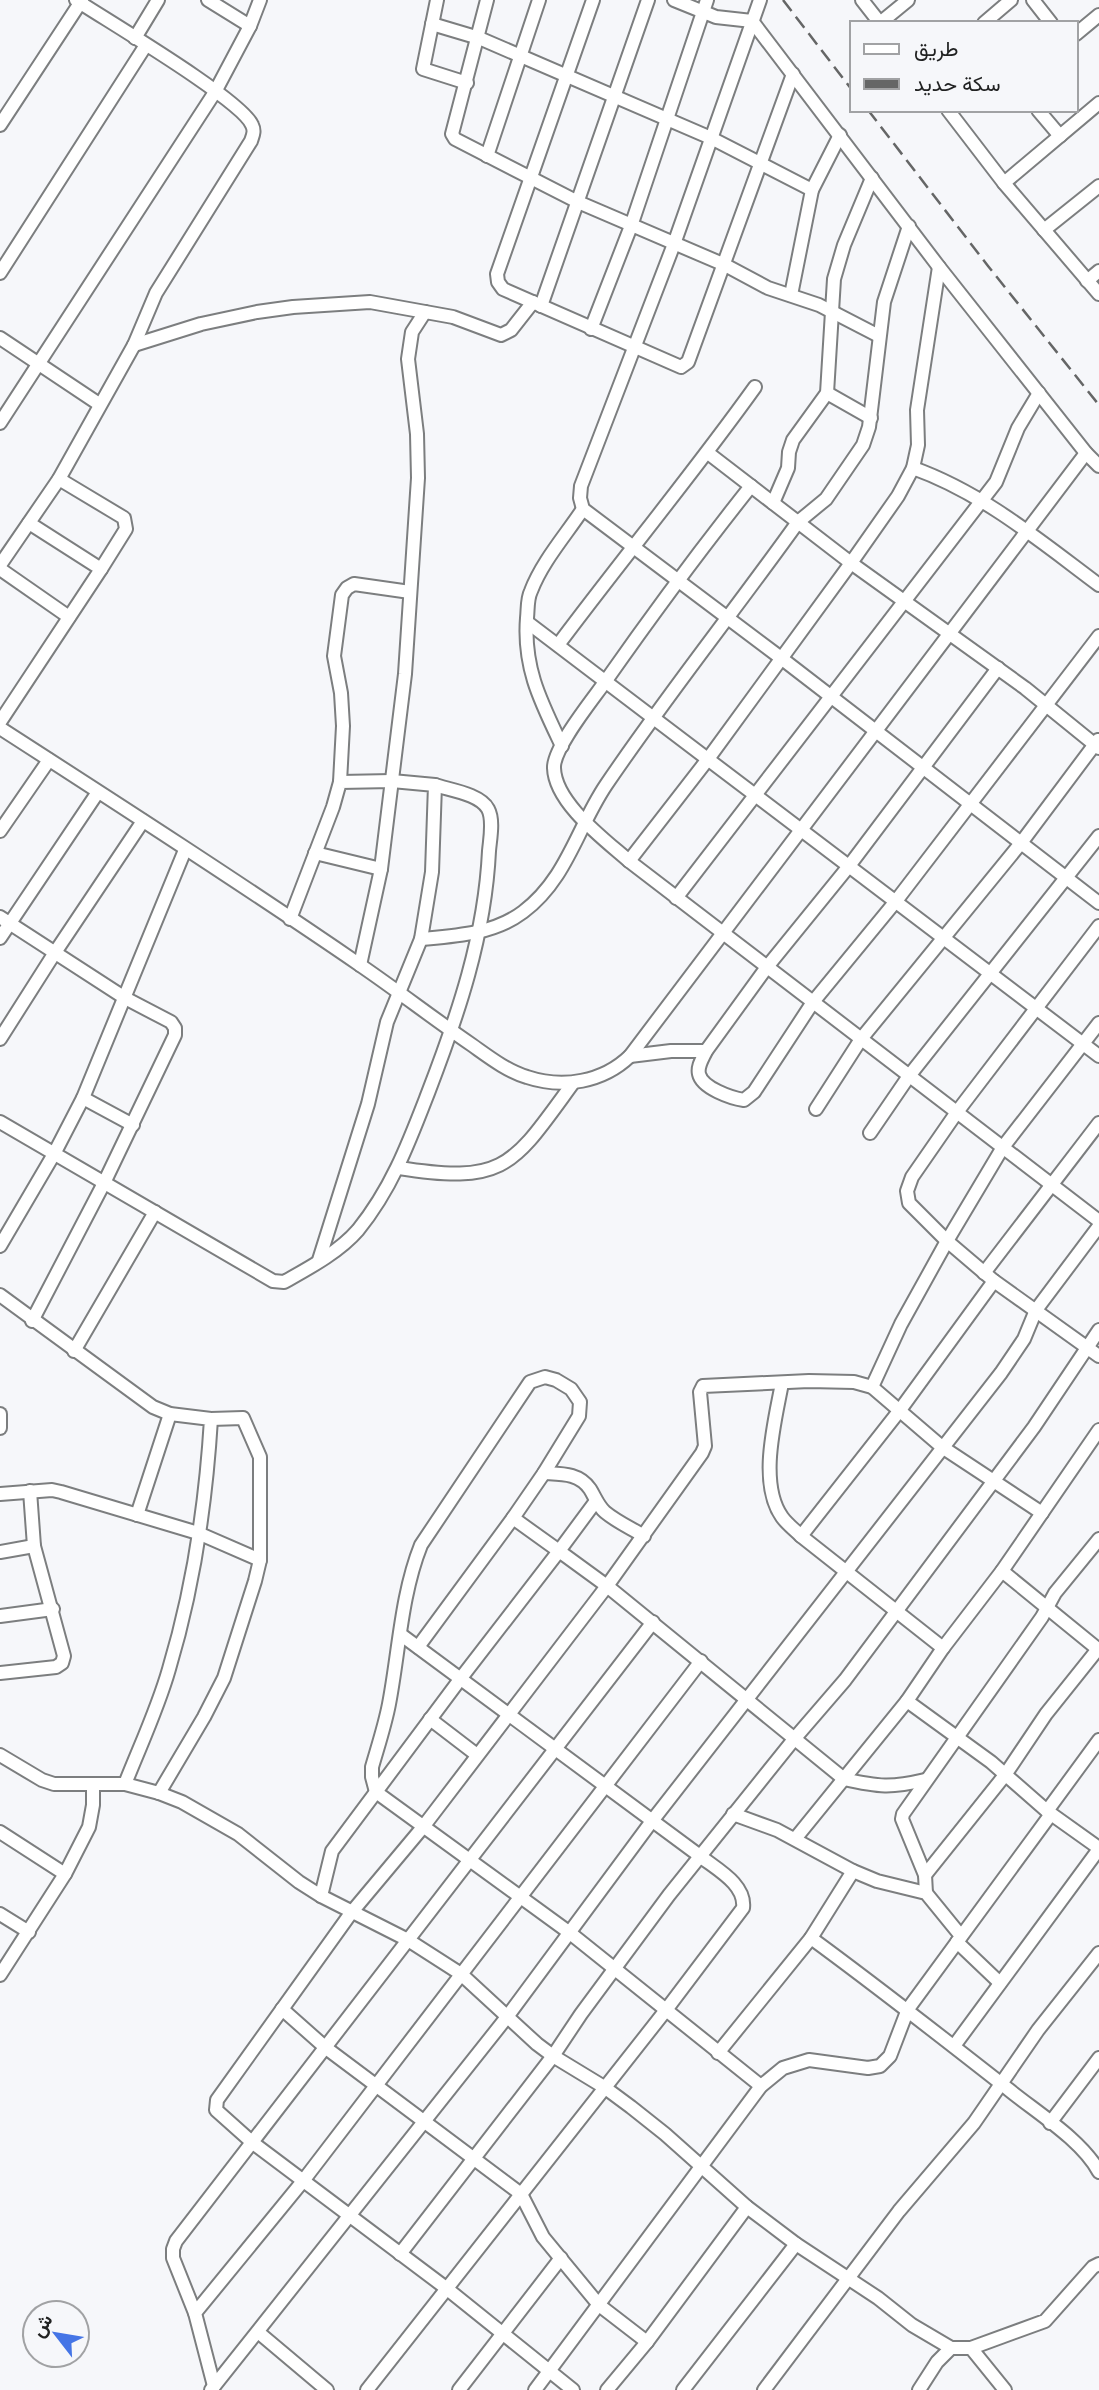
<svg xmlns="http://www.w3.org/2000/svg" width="1099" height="2390" font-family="'Space Grotesk',Vazirmatn,sans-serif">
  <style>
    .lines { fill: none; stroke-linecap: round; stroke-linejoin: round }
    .minor-casing { stroke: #7c7e7f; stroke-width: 16 }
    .minor { stroke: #fff; stroke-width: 12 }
    .rail { stroke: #656666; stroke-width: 2.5; stroke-dasharray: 14 7; stroke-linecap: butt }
  </style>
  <rect width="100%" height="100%" fill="#f6f7fa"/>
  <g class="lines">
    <g class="minor-casing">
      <g id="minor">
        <polyline points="208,0 250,26"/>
        <polyline points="437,0 423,69 467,83"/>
        <polyline points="487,0 452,134 455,139 578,202 725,265 768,288 819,305 879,336"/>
        <polyline points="593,0 497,274 498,282 503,289 681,367 688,362 793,74"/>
        <polyline points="674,0 716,17 752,21"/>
        <polyline points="760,0 674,244 581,486 580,498 583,509 781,658 1099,903"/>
        <polyline points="862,0 880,23 908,0"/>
        <polyline points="1033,0 1051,23"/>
        <polyline points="752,21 939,267 1086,453 1099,466"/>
        <polyline points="984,23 1011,0"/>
        <polyline points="432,24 479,38 711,138 812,190"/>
        <polyline points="1076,34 1099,15"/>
        <polyline points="135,38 158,0"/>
        <polyline points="948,110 1004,183 1099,294"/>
        <polyline points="1038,110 1060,136"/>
        <polyline points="0,125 82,0"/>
        <polyline points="487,156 539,0"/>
        <polyline points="1004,183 1099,103"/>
        <polyline points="1044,230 1099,186"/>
        <polyline points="0,273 146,45"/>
        <polyline points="1087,281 1099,271"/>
        <polyline points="791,295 812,190 840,135"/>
        <polyline points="541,306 648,0"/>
        <polyline points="591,329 631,226 707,0"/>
        <polyline points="0,338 99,404"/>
        <polyline points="134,345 201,324 257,312 293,307 370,302 453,317 501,335 511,330 533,302"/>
        <polyline points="827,393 871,418"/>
        <polyline points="0,423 215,92 250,26 260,0"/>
        <polyline points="708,453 851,563 1025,688 1099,748"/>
        <path d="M913,468C983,493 1040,541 1099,585"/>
        <polyline points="59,479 124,518 126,529 101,569"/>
        <path d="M751,486C700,550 652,615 605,682C593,699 553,748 554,768C555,803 604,839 629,861L1099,1221"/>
        <polyline points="773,503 788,468 789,452 793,440 827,393 834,279 844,245 872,178"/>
        <path d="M0,565L59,479L134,345L156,293L251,141C253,135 255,131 252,125C242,100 106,20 76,0"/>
        <polyline points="0,569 69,617"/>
        <polyline points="527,622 1099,1056"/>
        <path d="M558,645C623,558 692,475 755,387"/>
        <path d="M998,668L849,866L767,967L706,1051C703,1058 697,1066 699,1074C702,1088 731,1098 744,1100L754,1092L813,1002L896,901L1099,636"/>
        <polyline points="0,722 101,569 29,523"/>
        <path d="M0,728C121,806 242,884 360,965C398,991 434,1019 472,1045C489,1057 507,1071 527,1077C563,1089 603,1082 630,1056L1086,453"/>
        <path d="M562,746C541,702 523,668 527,618C528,609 527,599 531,591C542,562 565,536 583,509"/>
        <polyline points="340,782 343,726 341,693 334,656 342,595 347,588 354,584 410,592"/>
        <polyline points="0,831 49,760"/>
        <polyline points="315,853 381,869"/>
        <polyline points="629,861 708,759 851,563 898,496 913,468 918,445 917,410 939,267"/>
        <polyline points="676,898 996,482 1018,428 1039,393"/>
        <polyline points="0,917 125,998 171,1022 175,1028 175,1035 104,1183 32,1321"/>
        <polyline points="290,919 333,807 340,782 392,781 435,785 432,872 421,939 387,1022 368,1104 319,1260"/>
        <polyline points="1099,926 957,1112 912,1177 907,1191 909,1203 947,1241 994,1281 1099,1356"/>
        <polyline points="0,938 98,792"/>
        <path d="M421,939C455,936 494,934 523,912C567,879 577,828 606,785C667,695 735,610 798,522L826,499L863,445L869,427L884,302L909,226"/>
        <polyline points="360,965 381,869 405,674 418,478 417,434 408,359 412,332 425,312"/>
        <polyline points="0,1039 54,954 143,821"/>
        <polyline points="630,1056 671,1051 706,1051"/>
        <polyline points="83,1098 133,1125"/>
        <polyline points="816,1109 861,1039 1021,843 1098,740"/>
        <path d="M0,1122L273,1281L284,1282C309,1268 339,1252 358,1230C392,1188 409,1142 428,1093C458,1015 485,936 489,851C490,839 494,820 488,809C480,794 450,790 435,785"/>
        <polyline points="870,1133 909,1076 1099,836"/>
        <path d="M399,1168C506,1185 513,1165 573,1083"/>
        <polyline points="0,1246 54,1154 83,1098 185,850"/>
        <polyline points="984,1273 1099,1123"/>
        <path d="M0,1295L153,1407L170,1414L211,1419C206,1502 193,1589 169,1669C158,1708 140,1746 125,1784"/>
        <polyline points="74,1351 155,1212"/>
        <path d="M782,1383C775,1421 758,1483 782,1517C787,1524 795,1530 801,1536L943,1648"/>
        <polyline points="872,1387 901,1324 947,1241 1003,1147 1099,1023"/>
        <polyline points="0,1414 0,1428"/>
        <path d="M544,1473C562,1474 579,1473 590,1489C595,1497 598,1506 605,1512C617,1522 631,1528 644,1536"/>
        <polyline points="0,1494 52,1490 61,1492 198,1533 260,1560"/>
        <polyline points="137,1515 170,1414"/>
        <path d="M513,1518L544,1473L579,1416L580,1402L571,1389L556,1380L545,1377L530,1382L421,1545C401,1595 399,1652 389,1704C385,1725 378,1746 372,1767V1777L376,1792L570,1933L761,2086"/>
        <polyline points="801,1536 900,1410 994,1281"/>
        <polyline points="0,1552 34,1546"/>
        <polyline points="1002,1571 1099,1650"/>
        <polyline points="0,1616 53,1609"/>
        <polyline points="418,1647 513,1518 559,1551 596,1501"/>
        <polyline points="0,1673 56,1667 62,1663 64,1656 34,1546 30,1491"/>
        <polyline points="907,1701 991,1762 1047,1811 1099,1848"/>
        <polyline points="430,1719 477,1755"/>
        <polyline points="0,1755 42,1780 54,1784 125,1784 159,1793 182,1802 238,1834 299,1882 321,1896 408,1940 461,1974 537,2044 553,2056 604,2087 631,2107 665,2134 747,2207 796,2244 878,2298 912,2325 951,2348 971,2348 1045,2321 1093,2267 1099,2264"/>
        <polyline points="159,1793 204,1717 224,1678 255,1581 260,1560 260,1457 243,1418 211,1419"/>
        <polyline points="1047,1811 1099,1740"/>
        <polyline points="733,1814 777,1830 853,1871 877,1881 926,1893 961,1936"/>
        <polyline points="0,1832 65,1874"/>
        <polyline points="795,1839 907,1701 943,1648 1002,1571 1099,1430"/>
        <polyline points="925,1875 1005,1775 1046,1714 1098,1649"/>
        <polyline points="926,1893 925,1875 902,1819 903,1814 1042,1617 1055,1593 1099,1539"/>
        <path d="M321,1896L332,1851L461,1678L559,1551L607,1586L844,1779C879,1787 891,1788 925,1780"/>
        <polyline points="0,1914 29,1932"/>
        <path d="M811,1938C878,1987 943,2038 1008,2089C1036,2112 1082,2140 1099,2172"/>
        <polyline points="957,1942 1000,1983"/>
        <polyline points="0,1975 65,1874 89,1827 93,1805 93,1785"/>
        <polyline points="282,2009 326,2048 521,2194 543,2237 599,2305 647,2342"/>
        <polyline points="954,2046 1099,1849"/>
        <polyline points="718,2053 811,1938 853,1871"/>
        <polyline points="1050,2123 1099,2058"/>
        <polyline points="400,2254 553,2056 581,2014 669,1895 795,1738 845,1680 1034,1427 1099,1330"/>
        <polyline points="195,2313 173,2258 173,2249 176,2241 653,1622"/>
        <polyline points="258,2332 327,2390"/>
        <polyline points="971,2348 1005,2390"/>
        <polyline points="214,2386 195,2313 303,2181 701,1661"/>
        <polyline points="211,2390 507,2017 652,1821 1001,1373 1024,1339 1036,1310 1099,1226"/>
        <path d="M367,2390L666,2010L743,1908C746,1884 716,1869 700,1856L400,1634"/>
        <polyline points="459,2390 561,2258"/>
        <polyline points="535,2390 761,2086 783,2068 809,2060 868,2068 880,2066 890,2056 908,2009 1051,1814"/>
        <polyline points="573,2390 446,2288 253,2143 216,2110 217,2100 351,1913 423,1827 607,1586 702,1453 705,1446 700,1392 703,1386 809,1381 854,1382 872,1387 942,1447 1042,1513"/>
        <polyline points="607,2390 647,2342 747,2207"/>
        <polyline points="683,2390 796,2244"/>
        <polyline points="764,2390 899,2211 974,2123 1038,2030 1099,1953"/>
        <polyline points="919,2390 937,2362 951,2348"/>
      </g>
    </g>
    <use href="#minor" class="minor"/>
    <g class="rail">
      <polyline points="783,0 852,90"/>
      <polyline points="868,110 988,266 1099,405"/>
    </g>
  </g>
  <rect x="850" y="21" width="228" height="91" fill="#f6f7fa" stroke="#a1a2a4" stroke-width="2"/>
  <rect x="864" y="44" width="35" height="10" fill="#ffffff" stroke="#a1a2a4" stroke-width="2"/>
  <text x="914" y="56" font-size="21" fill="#212222">طريق</text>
  <rect x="864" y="79" width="35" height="10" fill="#656666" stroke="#a1a2a4" stroke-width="2"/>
  <text x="914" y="91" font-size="21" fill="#212222">سكة حديد</text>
  <g transform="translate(56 2334) rotate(301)"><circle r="33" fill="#f6f7fa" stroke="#a1a2a4" stroke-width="2"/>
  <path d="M0-5L12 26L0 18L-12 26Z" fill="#4575e6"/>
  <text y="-10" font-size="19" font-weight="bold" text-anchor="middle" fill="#212222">ش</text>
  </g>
</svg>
